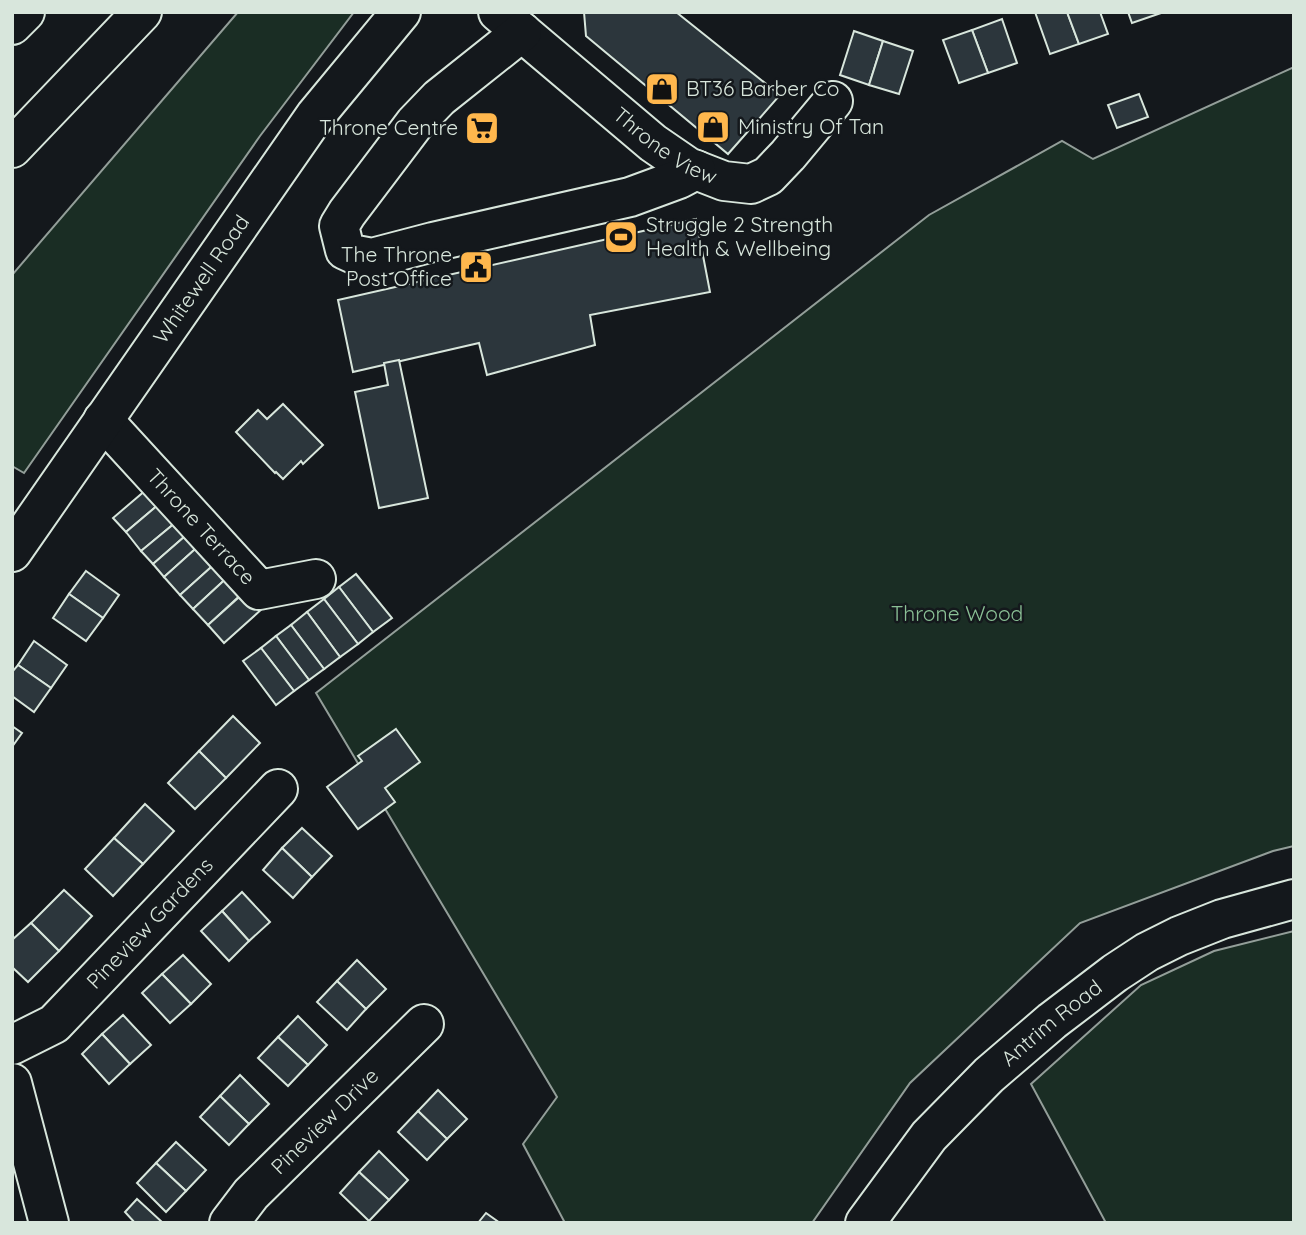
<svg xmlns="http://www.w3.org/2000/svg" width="1306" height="1235" font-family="Quicksand,sans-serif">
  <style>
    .green { fill: #1a2d24; stroke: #939e99; stroke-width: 2 }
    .building { fill: #2c363c; stroke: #d8e6dc; stroke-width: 2 }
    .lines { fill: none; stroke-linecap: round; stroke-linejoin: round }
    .minor-casing { stroke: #d8e6dc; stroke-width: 42 }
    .major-casing { stroke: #d8e6dc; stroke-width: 42 }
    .highway-casing { stroke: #d8e6dc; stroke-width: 42 }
    .minor { stroke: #14181c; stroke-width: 38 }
    .major { stroke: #14181c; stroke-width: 38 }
    .highway { stroke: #14181c; stroke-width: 38 }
    .labels { text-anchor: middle; stroke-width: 5; stroke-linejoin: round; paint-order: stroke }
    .poi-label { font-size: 21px; fill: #d8e6dc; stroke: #14181c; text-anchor: start }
    .street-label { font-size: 21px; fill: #d8e6dc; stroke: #14181c }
    .park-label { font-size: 21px; fill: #8ac095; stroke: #14181c }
  </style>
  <rect width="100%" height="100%" fill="#14181c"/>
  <g class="green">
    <polygon points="238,12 354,12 260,136 24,473 12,466 12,275"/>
    <polygon points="1294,67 1294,846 1273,851 1080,923 910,1083 812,1223 565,1223 523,1144 557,1097 316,693 929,215 1062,141 1093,159"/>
    <polygon points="1294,931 1294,1223 1106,1223 1031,1084 1141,985 1214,951"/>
  </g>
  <g class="building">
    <polygon points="584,12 676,12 780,95 728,154 586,36"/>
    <polygon points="1035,12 1067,12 1079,44 1050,54"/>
    <polygon points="1067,12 1100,12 1108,34 1079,44"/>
    <polygon points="1128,12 1160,12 1161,13 1132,23"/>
    <polygon points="1002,19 1017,63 988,73 972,30"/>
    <polygon points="972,30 988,73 959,83 943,40"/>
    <polygon points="854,31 883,41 869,85 840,75"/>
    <polygon points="883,41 913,51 899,94 869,85"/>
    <polygon points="1139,94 1148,117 1117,128 1108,105"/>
    <polygon points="696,219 710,292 590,315 595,345 487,375 479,343 353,372 338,300"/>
    <polygon points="399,360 428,498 379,508 355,392 388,385 384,363"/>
    <polygon points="283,404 323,445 303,464 301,461 283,479 276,472 275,473 236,432 258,410 267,419"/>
    <polygon points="153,484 165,499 126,532 113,518"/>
    <polygon points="165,499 181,518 141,551 126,532"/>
    <polygon points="181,518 192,530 153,564 141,551"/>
    <polygon points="192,530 203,542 164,577 153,564"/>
    <polygon points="203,542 219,560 180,595 164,577"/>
    <polygon points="219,560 231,574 193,609 180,595"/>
    <polygon points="86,571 119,595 103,618 69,594"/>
    <polygon points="231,574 246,590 208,625 193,609"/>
    <polygon points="356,574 392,618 373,632 339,587"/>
    <polygon points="339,587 373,632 358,644 324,599"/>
    <polygon points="247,590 263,608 224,643 208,625"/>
    <polygon points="69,594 103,618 86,641 53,618"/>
    <polygon points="324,599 358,644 340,657 307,612"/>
    <polygon points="307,612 340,657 324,669 291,625"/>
    <polygon points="291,625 324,669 309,680 276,636"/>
    <polygon points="276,636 309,680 294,691 261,648"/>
    <polygon points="34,641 67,665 51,688 18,665"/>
    <polygon points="261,648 294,691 276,705 243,661"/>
    <polygon points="18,665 51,688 34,712 12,696 12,672"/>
    <polygon points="233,716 260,743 226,778 199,751"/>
    <polygon points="12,726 22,733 12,747"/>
    <polygon points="396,729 420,762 385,788 395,802 358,829 327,787 362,761 358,756"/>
    <polygon points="199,751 226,778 195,809 168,783"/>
    <polygon points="145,804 174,831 143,864 114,838"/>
    <polygon points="302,828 332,856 312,877 282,848"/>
    <polygon points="114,838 143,864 113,896 85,869"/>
    <polygon points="282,848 312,877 293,898 263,870"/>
    <polygon points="64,890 92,916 59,951 31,923"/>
    <polygon points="242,892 270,922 249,941 222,911"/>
    <polygon points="222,911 249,941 229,961 201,931"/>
    <polygon points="31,923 59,951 28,982 12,967 12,940"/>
    <polygon points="183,955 211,984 191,1004 162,974"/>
    <polygon points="357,960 386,989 366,1009 337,981"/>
    <polygon points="162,974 191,1004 170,1023 142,993"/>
    <polygon points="337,981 366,1009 347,1030 317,1002"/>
    <polygon points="123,1015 151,1045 130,1064 102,1034"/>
    <polygon points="298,1016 327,1045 308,1065 278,1037"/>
    <polygon points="102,1034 130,1064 109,1084 82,1054"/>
    <polygon points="278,1037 308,1065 288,1086 258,1058"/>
    <polygon points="240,1075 269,1104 249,1124 220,1096"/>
    <polygon points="438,1090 467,1119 447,1139 418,1111"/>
    <polygon points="220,1096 249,1124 229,1145 200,1117"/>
    <polygon points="418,1111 447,1139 427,1160 398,1132"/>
    <polygon points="176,1142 206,1170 186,1191 156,1163"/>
    <polygon points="379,1151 408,1180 389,1200 359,1172"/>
    <polygon points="156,1163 186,1191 166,1212 137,1183"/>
    <polygon points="359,1172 389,1200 369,1221 340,1193"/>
    <polygon points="137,1199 163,1223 135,1223 125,1212"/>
    <polygon points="486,1213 500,1223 478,1223"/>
  </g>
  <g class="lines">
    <g class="minor-casing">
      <g id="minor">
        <path id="s1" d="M498,12L653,143L688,167L724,181L751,184L768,176L788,155L833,101"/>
        <polyline points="522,32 439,98 415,123 347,213 339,226 345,250 356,255 372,258 433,242 630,197 679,179 696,170"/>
        <path id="s2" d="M103,420L259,590L316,579"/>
        <path id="s3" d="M12,552L315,116L401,12"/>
        <path id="s4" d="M12,1045L54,1024L278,789"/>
        <polyline points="12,1083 49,1223"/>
        <path id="s5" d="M229,1223L251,1194L424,1024"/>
      </g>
    </g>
    <g class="major-casing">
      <g id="major">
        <path id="s6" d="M865,1223L929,1136L989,1075L1052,1021L1115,973L1147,952L1179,936L1222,919L1294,899"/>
      </g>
    </g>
    <g class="highway-casing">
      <g id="highway">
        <polyline points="12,25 25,12"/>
        <polyline points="12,148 142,12"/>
      </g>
    </g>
    <use href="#minor" class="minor"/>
    <use href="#major" class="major"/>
    <use href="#highway" class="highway"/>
  </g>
  <defs>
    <g id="shop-square" transform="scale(1.75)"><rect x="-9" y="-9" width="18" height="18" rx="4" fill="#ffb74d" stroke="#14181c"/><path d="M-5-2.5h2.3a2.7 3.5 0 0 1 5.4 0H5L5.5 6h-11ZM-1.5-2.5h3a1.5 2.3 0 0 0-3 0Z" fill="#111"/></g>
    <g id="supermarket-square" transform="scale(1.75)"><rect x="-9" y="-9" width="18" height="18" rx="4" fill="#ffb74d" stroke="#14181c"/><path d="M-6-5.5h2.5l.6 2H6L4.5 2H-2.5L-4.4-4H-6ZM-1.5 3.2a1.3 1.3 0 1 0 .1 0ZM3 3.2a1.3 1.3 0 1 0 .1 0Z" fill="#111"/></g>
    <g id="stadium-square" transform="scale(1.75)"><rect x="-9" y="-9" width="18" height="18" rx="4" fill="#ffb74d" stroke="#14181c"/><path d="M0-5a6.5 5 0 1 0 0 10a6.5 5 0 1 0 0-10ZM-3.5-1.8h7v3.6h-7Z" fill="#111"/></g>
    <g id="civic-square" transform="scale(1.75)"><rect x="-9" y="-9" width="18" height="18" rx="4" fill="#ffb74d" stroke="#14181c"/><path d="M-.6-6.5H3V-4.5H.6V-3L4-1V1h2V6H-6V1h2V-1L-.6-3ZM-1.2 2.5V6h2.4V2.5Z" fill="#111"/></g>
  </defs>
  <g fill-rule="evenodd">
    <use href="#shop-square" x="662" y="89"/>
    <use href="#shop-square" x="713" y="127"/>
    <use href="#supermarket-square" x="482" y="128"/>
    <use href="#stadium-square" x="621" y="237"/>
    <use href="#civic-square" x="476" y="267"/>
  </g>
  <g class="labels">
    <g class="poi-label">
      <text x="686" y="96">BT36 Barber Co</text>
      <text x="738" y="134">Ministry Of Tan</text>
      <text x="458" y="135" text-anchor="end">Throne Centre</text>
      <text x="646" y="232">Struggle 2 Strength<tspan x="646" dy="24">Health &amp; Wellbeing</tspan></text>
      <text x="452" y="262" text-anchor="end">The Throne<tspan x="452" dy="24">Post Office</tspan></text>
    </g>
    <g class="street-label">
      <text dy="7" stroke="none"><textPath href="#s1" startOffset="215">Throne View</textPath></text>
      <text dy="7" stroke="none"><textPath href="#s3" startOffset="332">Whitewell Road</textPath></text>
      <text dy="7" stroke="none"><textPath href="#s2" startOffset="145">Throne Terrace</textPath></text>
      <text dy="7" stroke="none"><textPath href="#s4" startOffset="186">Pineview Gardens</textPath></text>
      <text dy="7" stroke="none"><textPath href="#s6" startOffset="275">Antrim Road</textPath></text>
      <text dy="7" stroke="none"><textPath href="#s5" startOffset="140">Pineview Drive</textPath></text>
    </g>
    <g class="park-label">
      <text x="957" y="621">Throne Wood</text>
    </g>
  </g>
  <rect width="1306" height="1235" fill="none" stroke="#d8e6dc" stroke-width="28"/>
</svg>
